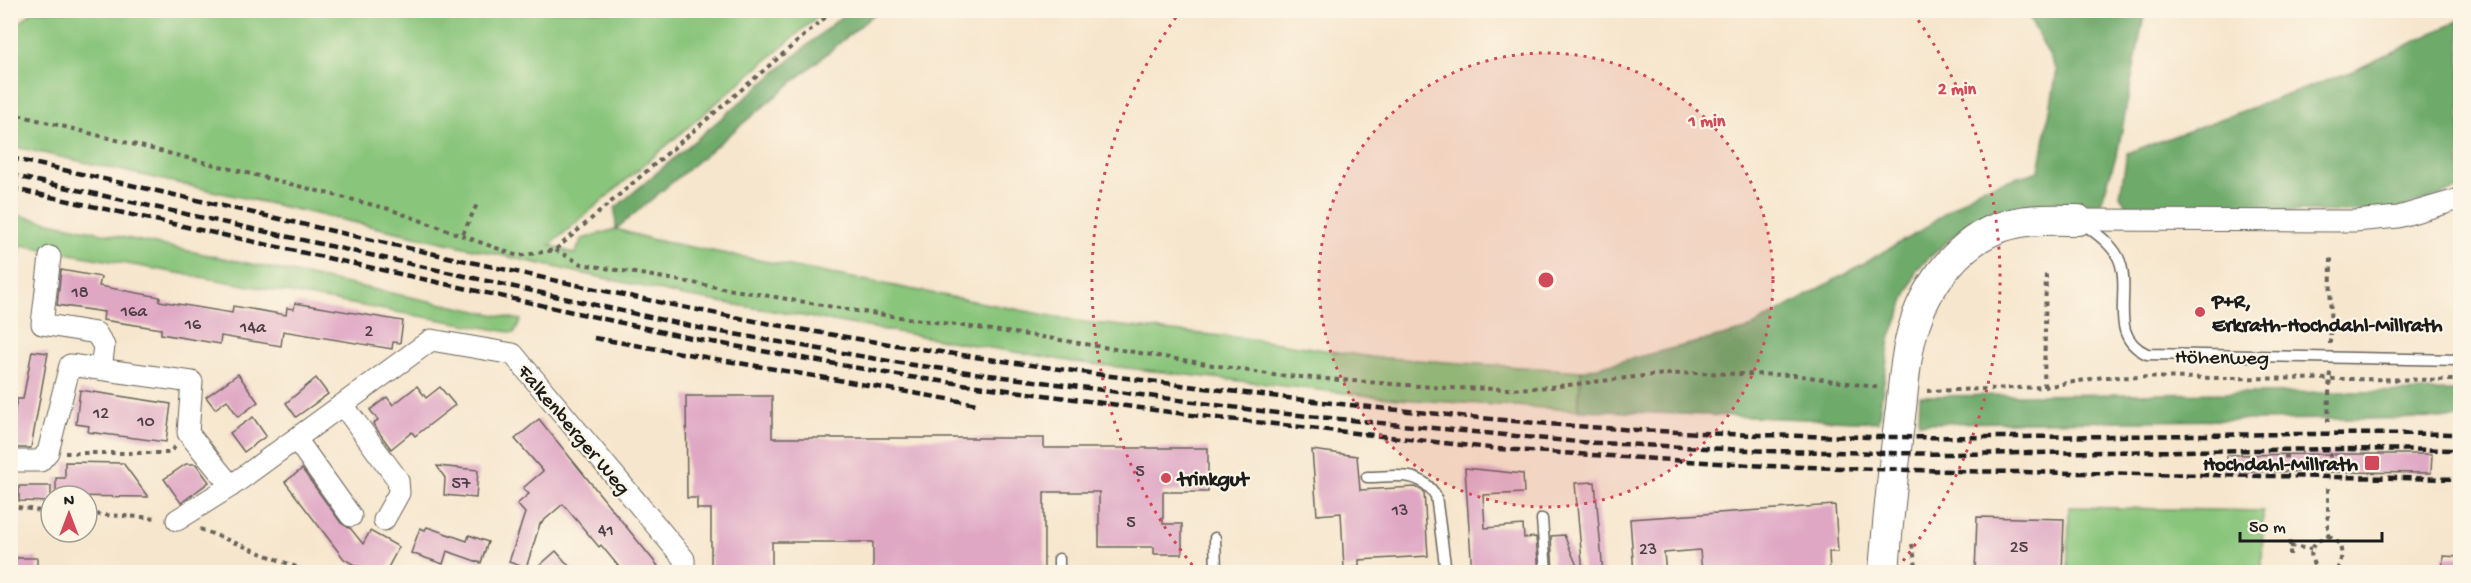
<svg xmlns="http://www.w3.org/2000/svg" width="2471" height="583" font-family="'Gochi Hand',sans-serif">
  <style>
    .green { fill: #89c57a; stroke: #52704b; stroke-width: 1.5 }
    .forest { fill: #6eaa6a; stroke: #456343; stroke-width: 1.5 }
    .building { fill: #dfa7c4 }
    .lines { fill: none; stroke-linecap: round; stroke-linejoin: round }
    .lane-casing { stroke: #68635a; stroke-width: 13 }
    .street-casing { stroke: #68635a; stroke-width: 23 }
    .secondary-casing { stroke: #68635a; stroke-width: 32 }
    .path { stroke: #68635a; stroke-width: 4; stroke-dasharray: 4.5 4.5; stroke-linecap: butt }
    .lane { stroke: #fff; stroke-width: 10 }
    .street { stroke: #fff; stroke-width: 21 }
    .secondary { stroke: #fff; stroke-width: 30 }
    .rail { stroke: #1c1c1c; stroke-width: 4.5; stroke-dasharray: 9 4.5; stroke-linecap: butt }
    .ring { fill: none; stroke: #d1495b; stroke-width: 3; stroke-dasharray: 3 6 }
    .poi-dot { fill: #d1495b; stroke: #fcf5e5; stroke-width: 2 }
    .labels { text-anchor: middle; stroke-width: 4.5; stroke-linejoin: round; paint-order: stroke }
    .number-label { font-size: 18px; fill: #4d3f46 }
    .poi-label { font-size: 21px; font-weight: bold; fill: #1c1c1c; stroke: #fcf5e5; text-anchor: start }
    .street-label { font-size: 21px; fill: #1c1c1c; stroke: #fcf5e5 }
    .centre { fill: #d1495b; stroke: #fcf5e5; stroke-width: 3 }
    .ring-label { font-size: 18px; text-anchor: middle; font-weight: bold; fill: #d1495b; stroke: #fcf5e5; stroke-width: 4.5; stroke-linejoin: round; paint-order: stroke }
  </style>
  <rect width="100%" height="100%" fill="#fcf5e5"/>
  <filter id="ink" filterUnits="userSpaceOnUse"><feTurbulence type="fractalNoise" baseFrequency=".0167" numOctaves="2"/><feDisplacementMap in="SourceGraphic" scale="12" xChannelSelector="R" yChannelSelector="G"/><feConvolveMatrix kernelMatrix="1 2 1 2 8 2 1 2 1" color-interpolation-filters="sRGB"/></filter>
  <filter id="wash" filterUnits="userSpaceOnUse"><feTurbulence type="fractalNoise" baseFrequency=".008" numOctaves="4" result="noise"/><feDisplacementMap in="SourceGraphic" scale="24" xChannelSelector="R" yChannelSelector="G"/><feGaussianBlur stdDeviation="1.35" result="paint"/><feColorMatrix in="noise" values="0 0 0 0 0 0 0 0 0 0 0 0 0 0 0 0 0 1.4 0 .05"/><feComposite in="paint" operator="in"/></filter>
  <g filter="url(#wash)">
    <rect width="100%" height="100%" fill="#f6e6cd"/>
    <g class="green">
      <polygon points="33,11 824,11 550,245 575,254 582,239 616,229 654,240 1083,322 1252,339 1371,357 1581,371 1578,410 1398,399 1074,362 684,296 11,146 11,31"/>
      <polygon points="11,214 521,320 514,333 21,245 11,298"/>
      <polygon points="2069,507 2263,511 2262,572 2068,572"/>
    </g>
    <g class="forest">
      <polygon points="848,11 878,11 616,229 615,208"/>
      <polygon points="2026,11 2145,11 2118,150 2101,203 2042,203 1973,218 1917,269 1890,339 1878,422 1578,410 1581,371 1746,330 1917,233 1979,189 2039,171 2057,71"/>
      <polygon points="2460,20 2460,189 2403,207 2362,212 2128,209 2120,195 2127,153 2353,71"/>
      <polygon points="2460,391 2460,418 1919,423 1920,396"/>
    </g>
    <g id="blocks">
      <g class="building">
        <polygon points="61,270 101,277 99,286 160,297 159,301 232,313 233,306 286,315 287,308 294,309 295,303 403,321 400,343 393,342 392,349 283,331 281,346 221,336 220,344 161,334 161,329 103,320 104,312 57,305"/>
        <polygon points="32,351 48,353 31,448 10,448 10,434 17,399 23,399"/>
        <polygon points="238,374 258,402 238,417 227,400 215,409 206,397"/>
        <polygon points="316,378 328,394 296,417 286,403"/>
        <polygon points="417,386 426,398 440,387 455,405 415,436 412,432 391,449 373,424 378,420 370,410 387,397 393,405"/>
        <polygon points="80,390 171,404 166,442 88,432 89,426 76,424"/>
        <polygon points="686,396 772,396 772,438 1044,438 1044,448 1208,448 1208,492 1163,492 1163,524 1182,524 1182,554 1154,554 1154,547 1099,547 1099,492 1044,492 1044,573 873,573 873,542 772,542 772,573 711,573 711,509 697,509 697,498 687,498"/>
        <polygon points="253,417 266,436 244,452 230,433"/>
        <polygon points="539,419 658,566 650,573 624,573 601,545 599,547 563,504 540,524 526,568 509,562 525,513 517,504 529,494 523,488 543,471 515,439"/>
        <polygon points="1312,450 1357,456 1360,490 1416,487 1424,492 1428,556 1359,560 1359,567 1344,568 1341,513 1317,515"/>
        <polygon points="2329,454 2432,454 2431,473 2227,471 2227,455"/>
        <polygon points="65,462 123,463 148,497 56,496 56,478 65,478"/>
        <polygon points="186,464 196,464 209,482 181,503 164,479"/>
        <polygon points="437,466 478,470 476,498 444,495 445,478"/>
        <polygon points="1465,468 1523,474 1524,493 1483,495 1485,528 1523,525 1524,538 1536,537 1539,573 1472,573"/>
        <polygon points="302,469 341,523 351,529 363,544 370,531 399,547 385,573 368,573 344,559 285,482"/>
        <polygon points="1595,482 1603,573 1583,573 1575,483"/>
        <polygon points="19,486 51,486 51,502 19,501"/>
        <polygon points="1835,505 1838,552 1829,552 1830,573 1702,573 1700,550 1664,553 1666,573 1634,573 1630,519"/>
        <polygon points="1977,517 2064,519 2062,573 1975,573"/>
        <polygon points="427,527 467,541 469,535 488,542 481,563 447,551 443,564 411,553 420,528 425,530"/>
        <polygon points="1564,535 1580,573 1553,573 1551,536"/>
        <polygon points="556,551 575,573 531,573"/>
        <polygon points="2443,556 2460,557 2460,573 2442,573"/>
        <rect x="10" y="558" width="27" height="15"/>
      </g>
    </g>
  </g>
  <g filter="url(#ink)">
    <use href="#blocks" fill-opacity="0" stroke="#68635a" stroke-width="1.5"/>
    <g class="lines">
      <g class="lane-casing">
        <g id="lane">
          <path d="M2081,222C2094,232 2110,242 2118,257C2134,290 2105,335 2147,354L2460,360"/>
          <path d="M1367,477C1395,477 1420,469 1436,496L1446,572"/>
          <polyline points="1542,519 1546,572"/>
          <polyline points="1215,538 1216,572"/>
          <polyline points="1059,559 1059,572"/>
        </g>
      </g>
      <g class="street-casing">
        <g id="street">
          <polyline points="2078,220 2355,221 2398,217 2460,199"/>
          <polyline points="50,257 42,324 96,333 104,346 101,369"/>
          <polyline points="343,405 398,480 399,493 384,520"/>
          <polyline points="296,439 351,516"/>
          <polyline points="10,461 40,461 48,452 70,365 192,382 188,433 231,486 431,340 513,354 684,559 684,572"/>
          <polyline points="177,520 231,486"/>
        </g>
      </g>
      <g class="secondary-casing">
        <path id="secondary" d="M1884,572C1888,518 1894,463 1901,408C1904,380 1906,350 1915,323C1927,284 1961,240 2001,227C2026,218 2052,220 2078,220"/>
      </g>
      <g class="path">
        <polyline points="10,113 389,209 518,256 555,250 834,10"/>
        <polyline points="463,234 478,202"/>
        <polyline points="555,250 582,264 857,311 1042,337 1274,375 1446,388 1511,389 1551,387 1652,375 1693,373 1795,375 1881,388"/>
        <polyline points="2330,344 2331,257"/>
        <polyline points="2044,387 2046,271"/>
        <polyline points="1927,391 2044,387 2103,377 2460,380"/>
        <polyline points="2328,422 2330,369"/>
        <polyline points="65,453 169,453 175,447"/>
        <polyline points="2330,453 2330,472"/>
        <polyline points="2286,454 2286,471"/>
        <polyline points="2330,462 2336,462"/>
        <polyline points="10,503 13,506 51,513"/>
        <polyline points="87,514 158,518"/>
        <polyline points="200,529 309,572"/>
        <path d="M2328,536C2345,541 2344,561 2335,572"/>
        <polyline points="1912,544 1917,572"/>
        <polyline points="2290,546 2311,549"/>
        <polyline points="2290,555 2290,537"/>
        <polyline points="2306,572 2313,565"/>
        <path d="M2320,572C2306,559 2309,542 2328,536V487"/>
      </g>
      <use href="#lane" class="lane"/>
      <use href="#street" class="street"/>
      <use href="#secondary" class="secondary"/>
      <g class="rail">
        <path d="M10,158C241,209 471,265 703,311C833,337 964,356 1096,374C1231,392 1367,408 1503,420C1822,450 2142,431 2460,434"/>
        <polyline points="10,175 699,328 906,364 1277,413 1578,442 1768,451 1950,454 2341,449 2460,450"/>
        <polyline points="10,188 695,339 903,376 1192,415 1499,449 1766,466 1953,471 2460,479"/>
        <polyline points="594,338 977,404"/>
      </g>
    </g>
  </g>
  <circle cx="1546" cy="280" r="227" fill="#d1495b" fill-opacity=".12"/>
  <g class="ring">
    <circle cx="1546" cy="280" r="227"/>
    <path d="M1198 572A454 454 0 0 1 1179 13M1913 13A454 454 0 0 1 1894 572"/>
  </g>
  <g class="poi-dot">
    <circle cx="2200" cy="312" r="6"/>
    <rect x="2364" y="455" width="16" height="16" rx="3"/>
    <circle cx="1166" cy="478" r="6"/>
  </g>
  <g class="labels">
    <g class="number-label">
      <text x="80" y="297">18</text>
      <text x="134" y="316">16a</text>
      <text x="193" y="329">16</text>
      <text x="253" y="332">14a</text>
      <text x="369" y="336">2</text>
      <text x="101" y="418">12</text>
      <text x="146" y="426">10</text>
      <text x="1140" y="476">5</text>
      <text x="461" y="488">57</text>
      <text x="1400" y="515">13</text>
      <text x="1131" y="527">5</text>
      <text x="606" y="535">41</text>
      <text x="2019" y="552">25</text>
      <text x="1648" y="554">23</text>
    </g>
    <g class="poi-label">
      <text x="2212" y="307">P+R,<tspan x="2212" dy="24">Erkrath-Hochdahl-Millrath</tspan></text>
      <text x="2358" y="470" text-anchor="end">Hochdahl-Millrath</text>
      <text x="1178" y="485">trinkgut</text>
    </g>
    <g class="street-label">
      <text transform="translate(2222 356) rotate(1)" y="7">Höhenweg</text>
      <text transform="translate(575 429) rotate(50)" y="7">Falkenberger Weg</text>
    </g>
  </g>
  <circle cx="1546" cy="280" r="9" class="centre"/>
  <g class="ring-label">
    <text x="1957" y="94">2 min</text>
    <text x="1707" y="126">1 min</text>
  </g>
  <rect width="2471" height="583" fill="none" stroke="#fcf5e5" stroke-width="36"/>
  <g transform="translate(69 514)"><circle r="28" fill="#fcf5e5" stroke="#a29e95" stroke-width="1.5"/>
  <path d="M0-4.5L10 22L0 15L-10 22Z" fill="#d1495b"/>
  <text y="-9" font-size="16" font-weight="bold" text-anchor="middle" fill="#1c1c1c">N</text>
  </g>
  <path d="M2240 532v9h142v-9" fill="none" stroke="#1c1c1c" stroke-width="3"/>
  <text x="2249" y="532" font-size="18" fill="#1c1c1c" stroke="#fcf5e5" stroke-width="4.5" paint-order="stroke">50 m</text>
</svg>
